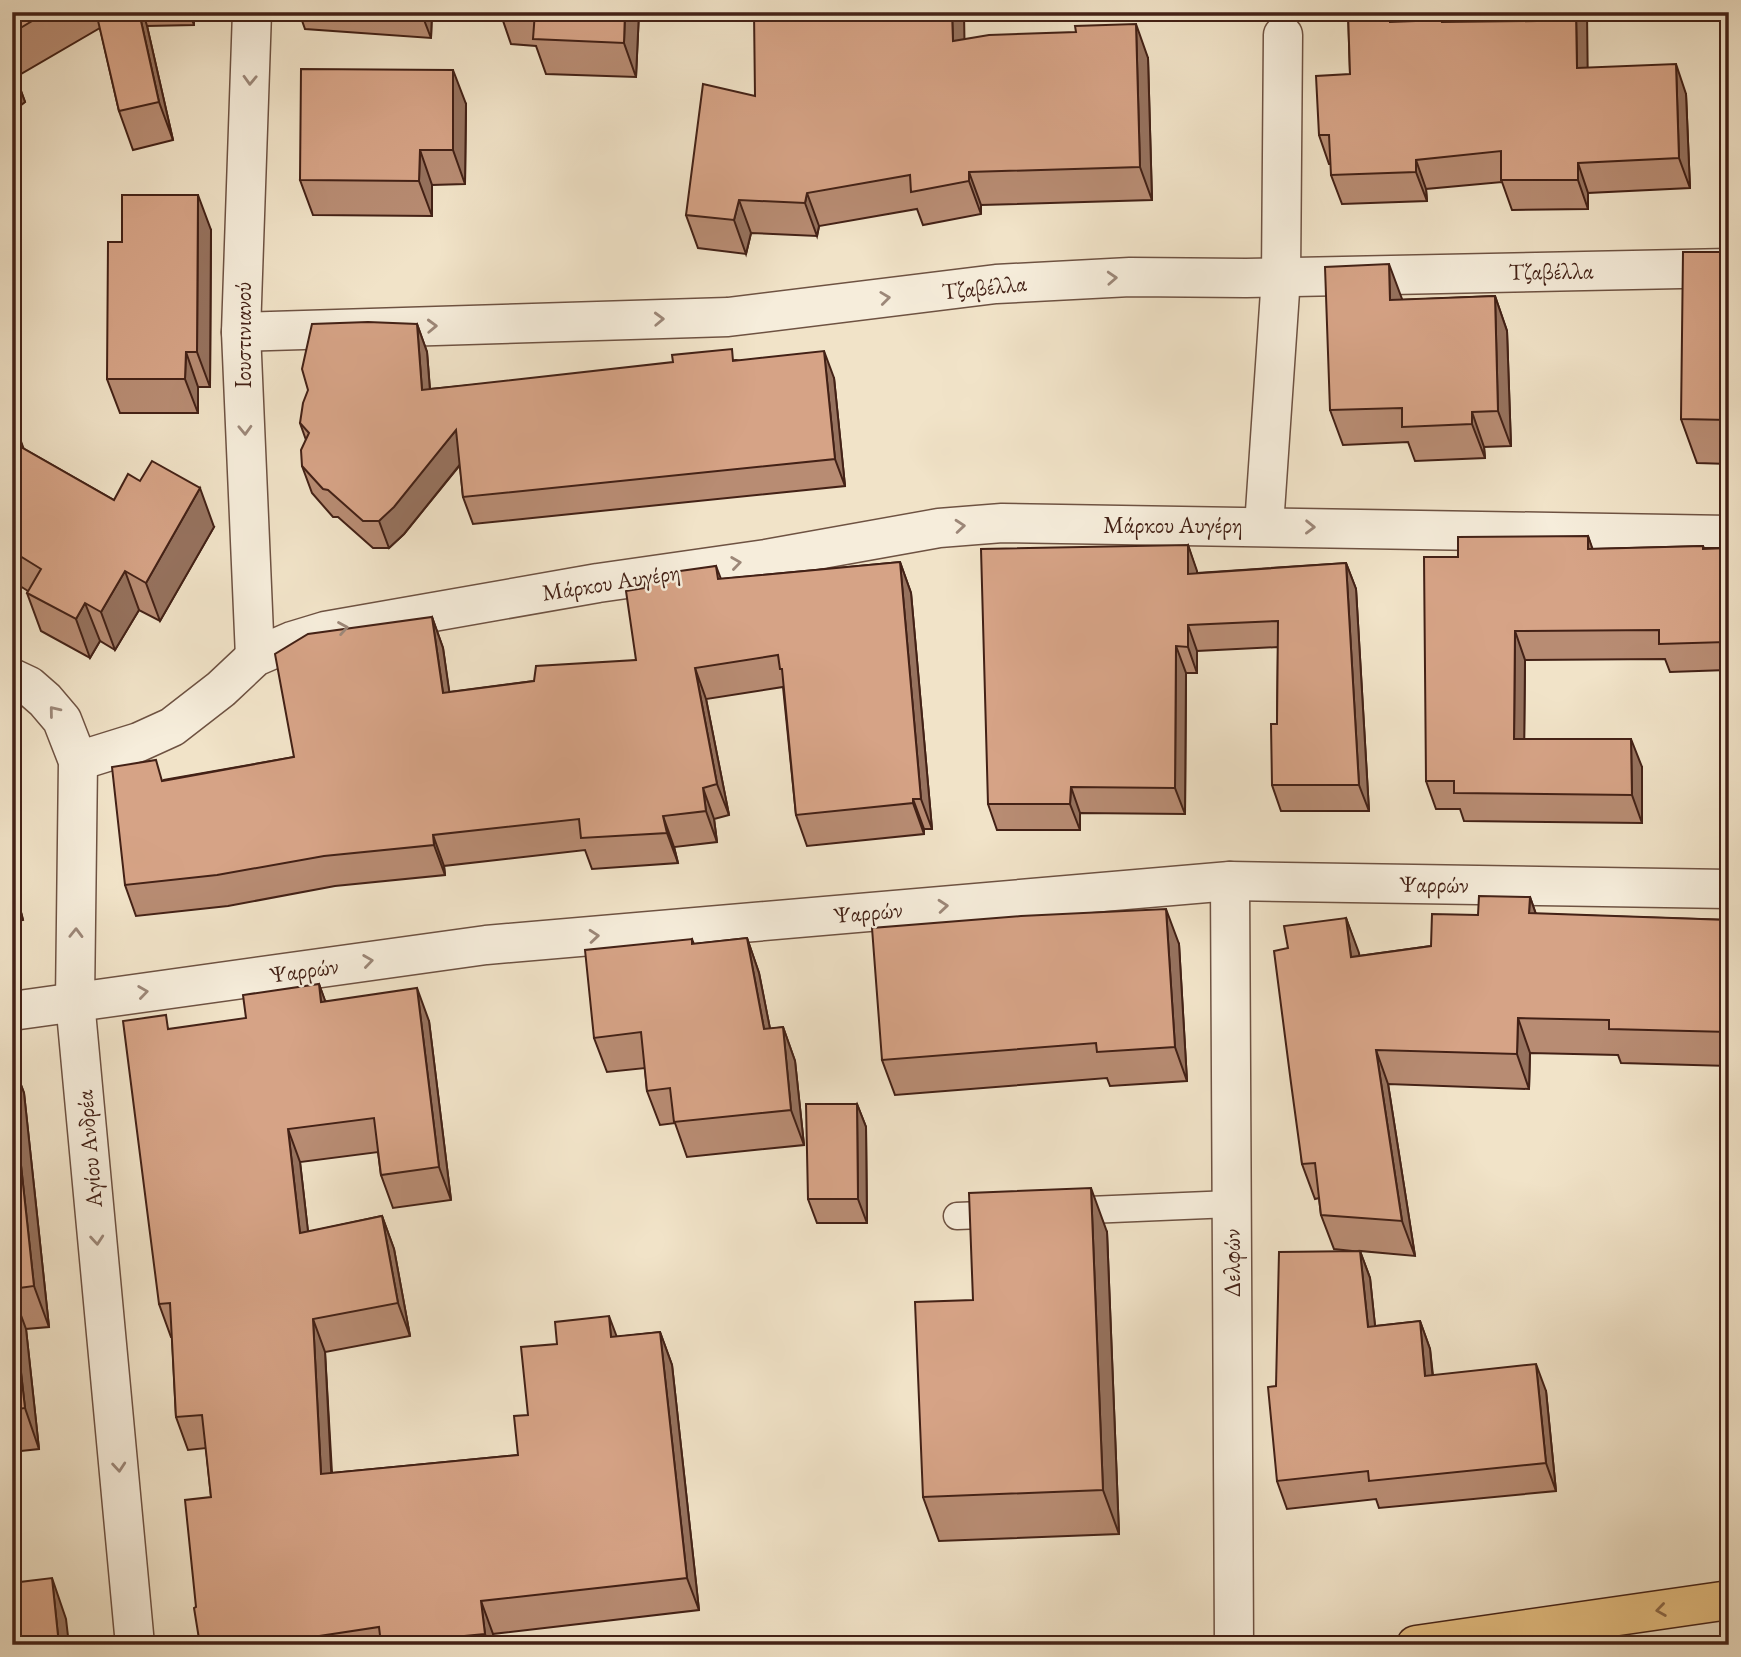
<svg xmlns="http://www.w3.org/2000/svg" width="1741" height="1657" font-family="'EB Garamond',serif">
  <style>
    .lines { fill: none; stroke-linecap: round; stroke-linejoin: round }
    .lane-casing { stroke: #6e5242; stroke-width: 29 }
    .street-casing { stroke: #6e5242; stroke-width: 41 }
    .primary-casing { stroke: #432116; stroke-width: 41 }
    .lane { stroke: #f6eddb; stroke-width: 26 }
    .street { stroke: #f6eddb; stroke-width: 38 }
    .primary { stroke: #e8c284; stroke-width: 38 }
    .wall { fill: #b88c73; stroke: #432116; stroke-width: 2 }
    .shaded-wall { fill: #96725e; stroke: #432116; stroke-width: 2 }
    .building { fill: #d6a386; stroke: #432116; stroke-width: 2 }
    .oneway { stroke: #9c8778 }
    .oneway2 { stroke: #8d6948 }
    .labels { text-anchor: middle; stroke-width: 5; stroke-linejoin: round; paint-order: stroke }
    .street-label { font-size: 23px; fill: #432116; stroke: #f6eddb }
  </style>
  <rect width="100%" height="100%" fill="#f1e3c8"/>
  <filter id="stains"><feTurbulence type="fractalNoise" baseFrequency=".00286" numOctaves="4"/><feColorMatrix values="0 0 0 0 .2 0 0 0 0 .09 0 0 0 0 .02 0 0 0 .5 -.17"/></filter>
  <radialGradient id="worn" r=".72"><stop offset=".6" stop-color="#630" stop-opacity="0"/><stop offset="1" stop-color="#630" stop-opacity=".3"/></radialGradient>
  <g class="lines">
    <g class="lane-casing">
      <g id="lane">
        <polyline points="1065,1211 1231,1204"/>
        <polyline points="957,1216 1006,1214"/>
      </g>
    </g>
    <g class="street-casing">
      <g id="street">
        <polyline points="252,12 241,332 255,657"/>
        <polyline points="241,332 728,317 996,284 1130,277 1246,278 1729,268"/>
        <polyline points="1264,526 1281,277 1283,35"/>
        <polyline points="12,678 29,686 45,700 62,720 78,761 75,1001 135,1645"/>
        <polyline points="78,761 139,742 172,727 221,689 255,657 292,641 325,631 598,583 766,559 939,528 1002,523 1729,535"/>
        <polyline points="1230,881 1234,1645"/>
        <polyline points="12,1011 486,945 1230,881 1729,889"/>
      </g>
    </g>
    <g class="primary-casing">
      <polyline id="primary" points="1416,1645 1729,1600"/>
    </g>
    <use href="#lane" class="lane"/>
    <use href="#street" class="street"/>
    <use href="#primary" class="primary"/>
  </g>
  <g class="wall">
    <polygon points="12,12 194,12 194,25 147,26 173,140 133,150 119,111 100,28 16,77 25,102 12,112"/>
    <polygon points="299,12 432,12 431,38 305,29"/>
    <polygon points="500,12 639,12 636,77 546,74 536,46 511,44"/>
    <polygon points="1348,12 1391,12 1395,22 1443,22 1536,21 1587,12 1587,68 1686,94 1690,188 1588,193 1588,209 1512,210 1502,182 1426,189 1427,201 1342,204 1331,175 1331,164 1329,164 1319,135 1350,74"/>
    <polygon points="964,39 1148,58 1152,200 981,205 981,214 923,225 917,209 819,226 817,236 751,233 746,254 698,248 686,215 755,96"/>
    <polygon points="466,104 465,184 432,185 432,216 313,215 300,180"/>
    <polygon points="211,230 210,387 198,387 198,413 120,413 107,379 122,242"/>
    <polygon points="1729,252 1729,464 1697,463 1681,419"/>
    <polygon points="1495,296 1507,331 1511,446 1484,447 1485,458 1415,461 1408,442 1343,445 1330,410 1402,300"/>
    <polygon points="417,324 427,352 430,389 736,360 834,378 845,486 473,524 463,497 460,465 404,534 389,548 373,548 338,517 333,517 312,493 302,466 306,440 300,423"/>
    <polygon points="12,419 23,448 114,500 214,527 160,621 139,610 115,650 100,641 90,658 41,631 27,593 28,591 12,581"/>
    <polygon points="1588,536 1592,549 1703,546 1704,548 1729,548 1727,670 1670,672 1665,659 1525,660 1524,739 1642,767 1642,823 1464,821 1460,809 1436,809 1426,781 1458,557"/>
    <polygon points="1188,545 1197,573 1346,563 1356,589 1369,811 1281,811 1272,785 1277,724 1278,647 1197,651 1197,673 1186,673 1185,814 1080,813 1080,830 997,830 988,804"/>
    <polygon points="900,562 911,593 932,829 924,829 924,834 807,846 796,815 783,687 706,699 729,815 714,819 717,842 674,847 678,863 592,869 585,850 444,866 445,875 335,886 228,906 136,916 125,885 164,780 294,757 432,617 443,648 449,692 534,681 636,660 645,588 716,566 721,579"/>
    <polygon points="12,877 23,920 12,922"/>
    <polygon points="1530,897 1536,914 1729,920 1729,1066 1621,1063 1618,1055 1530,1053 1529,1089 1388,1084 1415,1256 1360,1251 1370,1278 1375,1326 1420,1321 1430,1349 1433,1375 1546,1391 1556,1491 1379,1508 1376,1499 1287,1509 1277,1481 1276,1386 1353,1251 1334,1249 1321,1215 1319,1198 1315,1199 1302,1164 1288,948 1346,918 1359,956 1431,946 1478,915"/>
    <polygon points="747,938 759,973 770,1029 783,1027 795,1061 804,1145 687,1157 675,1123 660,1125 647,1091 645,1068 607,1072 594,1038 692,939 694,944"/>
    <polygon points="1179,944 1187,1081 1110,1086 1107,1078 895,1095 882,1060"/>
    <polygon points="319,984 325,1001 429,1021 451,1200 393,1208 381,1175 378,1152 300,1162 308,1232 382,1216 394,1249 410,1336 325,1352 332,1473 518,1455 528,1415 616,1337 660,1332 672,1365 699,1610 493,1634 494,1645 200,1645 196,1607 211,1497 206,1448 188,1450 176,1417 172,1337 171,1337 159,1304 246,1018"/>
    <polygon points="12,1061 24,1093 49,1327 26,1329 39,1449 12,1452"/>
    <polygon points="857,1104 866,1127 867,1223 817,1223 808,1199"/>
    <polygon points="1107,1232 1119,1534 939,1541 923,1497 973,1300"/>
  </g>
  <g class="shaded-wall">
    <polygon points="139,12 143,12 147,26 173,140 159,102"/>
    <polygon points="189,12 194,12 194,25"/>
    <polygon points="421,12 432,12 431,38"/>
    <polygon points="625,12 639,12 636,77 624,43"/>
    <polygon points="952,12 964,12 965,74 953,41"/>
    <polygon points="1390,12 1391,12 1401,38 1390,22"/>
    <polygon points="1576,12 1587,12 1588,98 1577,68"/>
    <polygon points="1136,24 1148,58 1152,200 1140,167"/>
    <polygon points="1676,64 1686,94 1690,188 1679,158"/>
    <polygon points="12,67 25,102 12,112"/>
    <polygon points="453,70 466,104 465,184 453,150"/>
    <polygon points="420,150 432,185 432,216 419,181"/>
    <polygon points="1416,160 1426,189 1427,201 1416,172"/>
    <polygon points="1578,163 1588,193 1588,209 1578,180"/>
    <polygon points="969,172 981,205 981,214 969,181"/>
    <polygon points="807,193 819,226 817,236 805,203"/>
    <polygon points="198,195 211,230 210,387 197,352"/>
    <polygon points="739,200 751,233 746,254 734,220"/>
    <polygon points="1389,264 1402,299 1403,335 1390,300"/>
    <polygon points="1495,296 1507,331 1511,446 1498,411"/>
    <polygon points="417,324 427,352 432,417 422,390"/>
    <polygon points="824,351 834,378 845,486 835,459"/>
    <polygon points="186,352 198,387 198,413 185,379"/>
    <polygon points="1472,412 1484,447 1485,458 1472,424"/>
    <polygon points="13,419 27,458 12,463 12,420"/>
    <polygon points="456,430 466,457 404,534 389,548 379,521"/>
    <polygon points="200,488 214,527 160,621 146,583"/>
    <polygon points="1588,536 1598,564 1588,549"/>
    <polygon points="1188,545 1197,571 1197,600 1188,574"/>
    <polygon points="900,562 911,593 932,829 921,799"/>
    <polygon points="1346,563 1356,589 1369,811 1359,785"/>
    <polygon points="125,571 139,610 115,650 101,612"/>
    <polygon points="85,603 100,641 90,658 76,619"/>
    <polygon points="432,617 443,648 454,724 443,693"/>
    <polygon points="1188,625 1197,651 1197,673 1188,647"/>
    <polygon points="1515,631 1525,660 1524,767 1514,739"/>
    <polygon points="1176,646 1186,673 1185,814 1175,788"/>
    <polygon points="695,668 706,699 729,815 717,784"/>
    <polygon points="1631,739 1642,767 1642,823 1632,795"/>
    <polygon points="1071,787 1080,813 1080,830 1070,804"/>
    <polygon points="703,788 714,819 717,842 706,811"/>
    <polygon points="913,799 924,829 924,834 913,803"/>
    <polygon points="663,816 674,847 678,863 667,833"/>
    <polygon points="433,835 444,866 445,875 434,845"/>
    <polygon points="12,877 23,920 12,891"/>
    <polygon points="1530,897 1542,932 1529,913"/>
    <polygon points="1166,909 1179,944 1187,1081 1175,1047"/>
    <polygon points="1346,918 1359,953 1364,992 1351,957"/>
    <polygon points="747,938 759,973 777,1064 764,1029"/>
    <polygon points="319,984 331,1017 321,1002"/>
    <polygon points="417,988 429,1021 451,1200 439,1167"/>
    <polygon points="1518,1018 1530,1053 1529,1089 1517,1054"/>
    <polygon points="783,1027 795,1061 804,1145 791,1110"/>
    <polygon points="1376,1050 1388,1084 1415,1256 1402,1221"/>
    <polygon points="12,1061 24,1093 49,1327 34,1286 12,1082"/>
    <polygon points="857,1104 866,1127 867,1223 858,1199"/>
    <polygon points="288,1129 300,1162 312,1266 300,1233"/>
    <polygon points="1091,1188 1107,1232 1119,1534 1103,1490"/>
    <polygon points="382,1216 394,1249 410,1336 398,1303"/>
    <polygon points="1360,1251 1370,1278 1378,1354 1368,1327"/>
    <polygon points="12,1291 26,1329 39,1449 25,1408"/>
    <polygon points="609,1316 621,1348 611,1337"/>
    <polygon points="313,1319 325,1352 333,1507 321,1474"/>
    <polygon points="1420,1321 1430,1349 1435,1403 1425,1376"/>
    <polygon points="660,1332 672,1365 699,1610 687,1578"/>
    <polygon points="1536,1364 1546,1391 1556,1491 1546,1463"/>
    <polygon points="52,1578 66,1619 69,1645 59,1645"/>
    <polygon points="481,1601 493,1634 494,1645 489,1645 485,1634"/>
  </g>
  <g class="building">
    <polygon points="12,12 47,12 12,33"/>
    <polygon points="96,12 139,12 159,102 119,111"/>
    <polygon points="535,12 625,12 624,43 533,39"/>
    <polygon points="754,12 952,12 953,41 989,35 1076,32 1075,26 1136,24 1140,167 969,172 969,181 911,192 910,175 807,193 805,203 739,200 734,220 686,215 703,84 755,96"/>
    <polygon points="1348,12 1390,12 1390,22 1442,20 1442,22 1536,21 1536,12 1576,12 1577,68 1676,64 1679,158 1578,163 1578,180 1501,180 1501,151 1416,160 1416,172 1331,175 1329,135 1319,135 1316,76 1350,74"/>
    <polygon points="301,69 453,70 453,150 420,150 419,181 300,180"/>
    <polygon points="122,195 198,195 197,352 186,352 185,379 107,379 108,242 122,242"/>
    <polygon points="1683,252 1729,252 1729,420 1681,419"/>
    <polygon points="1389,264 1390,300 1495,296 1498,411 1472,412 1472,424 1402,427 1402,408 1330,410 1325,267"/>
    <polygon points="368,322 417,324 422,390 673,362 672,355 732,349 733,361 824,351 835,459 463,497 456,430 394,507 379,521 363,521 328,490 323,489 302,466 301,450 309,433 300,423 303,403 308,390 302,369 312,324"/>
    <polygon points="12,442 114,500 128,474 140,481 152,461 200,488 146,583 125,571 101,612 85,603 76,619 27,593 41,569 12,551"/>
    <polygon points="1588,536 1588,549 1703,546 1703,549 1729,548 1729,740 1726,642 1659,644 1659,630 1515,631 1514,739 1631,739 1632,795 1454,793 1454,781 1426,781 1424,557 1458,557 1458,537"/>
    <polygon points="1188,545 1188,574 1346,563 1359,785 1272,785 1271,724 1277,724 1278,621 1188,625 1188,647 1176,646 1175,788 1071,787 1070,804 988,804 981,549"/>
    <polygon points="900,562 921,799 913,799 913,803 796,815 782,669 780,669 778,655 695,668 717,784 703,788 706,811 663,816 667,833 581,838 579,819 433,835 434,845 324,856 217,875 125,885 112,767 156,760 162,781 294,757 275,654 308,634 432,617 443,693 534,681 536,666 636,660 626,591 645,588 644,576 716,566 718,579"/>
    <polygon points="1479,896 1530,897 1529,913 1729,920 1729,1032 1609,1029 1609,1020 1518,1018 1517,1054 1376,1050 1402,1221 1321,1215 1315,1163 1302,1164 1291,1083 1274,951 1288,948 1284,926 1346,918 1351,957 1431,946 1432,914 1478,915"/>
    <polygon points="1166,909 1175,1047 1097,1052 1096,1043 882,1060 872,928 1021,916"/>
    <polygon points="747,938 764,1029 783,1027 791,1110 674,1122 670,1088 647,1091 641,1032 594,1038 585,950 692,939 692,944"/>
    <polygon points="319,984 321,1002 417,988 439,1167 381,1175 374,1118 288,1129 300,1233 382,1216 398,1303 313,1319 321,1474 518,1455 514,1416 528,1415 521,1347 557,1344 555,1322 609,1316 611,1337 660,1332 687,1578 481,1601 485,1634 381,1644 379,1627 260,1645 200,1645 194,1608 196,1607 185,1500 211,1497 202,1415 176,1417 170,1303 159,1304 123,1021 166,1015 168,1029 246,1018 243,995"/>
    <polygon points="12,1082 34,1286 12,1289"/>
    <polygon points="806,1104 857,1104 858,1199 808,1199"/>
    <polygon points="1091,1188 1103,1490 923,1497 915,1302 973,1300 969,1193"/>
    <polygon points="1360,1251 1368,1327 1420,1321 1425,1376 1536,1364 1546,1463 1369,1481 1368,1471 1277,1481 1268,1387 1276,1386 1279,1252"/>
    <polygon points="12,1295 25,1408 12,1410"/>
    <polygon points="52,1578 59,1645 12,1645 12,1583"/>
  </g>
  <defs><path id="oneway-chevron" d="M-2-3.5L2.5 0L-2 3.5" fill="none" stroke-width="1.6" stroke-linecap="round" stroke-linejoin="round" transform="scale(1.75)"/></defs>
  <g class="oneway">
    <use href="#oneway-chevron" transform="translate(250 80) rotate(92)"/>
    <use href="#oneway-chevron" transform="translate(1112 278) rotate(-3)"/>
    <use href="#oneway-chevron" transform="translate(885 298) rotate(-7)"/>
    <use href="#oneway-chevron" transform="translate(659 319) rotate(-2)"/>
    <use href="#oneway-chevron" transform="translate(432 326) rotate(-2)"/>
    <use href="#oneway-chevron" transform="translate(245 430) rotate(88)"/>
    <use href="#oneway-chevron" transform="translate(960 526) rotate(-5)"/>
    <use href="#oneway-chevron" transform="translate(1310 527) rotate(1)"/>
    <use href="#oneway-chevron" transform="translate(736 563) rotate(-8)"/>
    <use href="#oneway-chevron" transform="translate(343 628) rotate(-10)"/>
    <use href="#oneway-chevron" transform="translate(54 711) rotate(-129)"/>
    <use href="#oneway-chevron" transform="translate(943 906) rotate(-5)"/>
    <use href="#oneway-chevron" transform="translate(76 933) rotate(-89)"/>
    <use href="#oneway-chevron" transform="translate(594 936) rotate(-5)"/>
    <use href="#oneway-chevron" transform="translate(368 961) rotate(-8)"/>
    <use href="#oneway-chevron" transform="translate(143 992) rotate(-8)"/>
    <use href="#oneway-chevron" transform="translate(97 1240) rotate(85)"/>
    <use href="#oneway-chevron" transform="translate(119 1467) rotate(85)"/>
  </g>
  <use class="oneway2" href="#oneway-chevron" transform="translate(1661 1610) rotate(172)"/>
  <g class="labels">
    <g class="street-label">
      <text transform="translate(1551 271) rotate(-1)" y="8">Τζαβέλλα</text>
      <text transform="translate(984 287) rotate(-6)" y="8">Τζαβέλλα</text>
      <text transform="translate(243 335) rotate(-90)" y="8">Ιουστινιανού</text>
      <text x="1173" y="533">Μάρκου Αυγέρη</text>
      <text transform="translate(611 582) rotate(-9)" y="8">Μάρκου Αυγέρη</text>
      <text transform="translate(1434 884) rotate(1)" y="8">Ψαρρών</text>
      <text transform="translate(868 912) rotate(-5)" y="8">Ψαρρών</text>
      <text transform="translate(304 970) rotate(-8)" y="8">Ψαρρών</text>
      <text transform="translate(89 1149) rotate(-95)" y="8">Αγίου Ανδρέα</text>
      <text transform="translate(1232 1263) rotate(-90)" y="8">Δελφών</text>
    </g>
  </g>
  <rect width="1741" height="1657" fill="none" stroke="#f1e3c8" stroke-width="42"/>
  <rect x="14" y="14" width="1713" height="1629" fill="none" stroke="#432116" stroke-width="3.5"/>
  <rect x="21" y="21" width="1699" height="1615" fill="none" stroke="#432116" stroke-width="2"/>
  <rect width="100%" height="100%" filter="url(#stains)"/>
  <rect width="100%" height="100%" fill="url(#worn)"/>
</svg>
